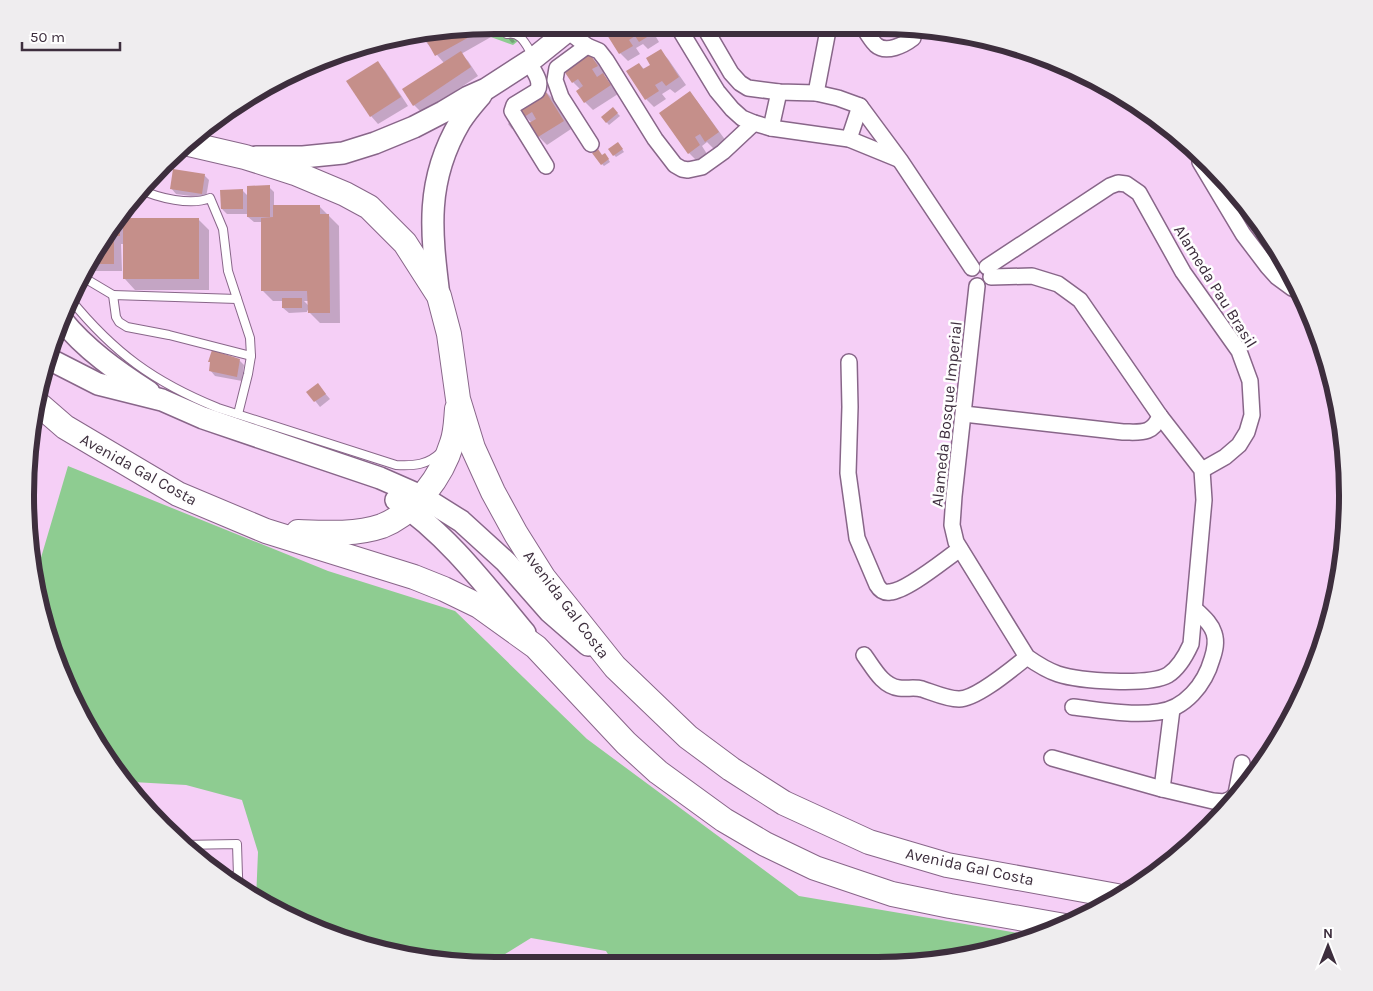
<svg xmlns="http://www.w3.org/2000/svg" width="1373" height="991" font-family="Karla,sans-serif">
  <style>
    .green { fill: #8ecc91 }
    .shadow { fill: #0003; fill-rule: evenodd }
    .building { fill: #c58f8a }
    .lines { fill: none; stroke-linecap: round; stroke-linejoin: round }
    .lane-casing { stroke: #886689; stroke-width: 10 }
    .street-casing { stroke: #886689; stroke-width: 18 }
    .secondary-casing { stroke: #886689; stroke-width: 24 }
    .primary-casing { stroke: #886689; stroke-width: 26 }
    .lane { stroke: #fff; stroke-width: 8 }
    .street { stroke: #fff; stroke-width: 15 }
    .secondary { stroke: #fff; stroke-width: 21 }
    .primary { stroke: #fff; stroke-width: 24 }
    .labels { text-anchor: middle; stroke-width: 5; stroke-linejoin: round; paint-order: stroke }
    .street-label { font-size: 16px; fill: #3d2e3d; stroke: #fefefe }
    .rim { fill: none; stroke: #3d2e3d; stroke-width: 6 }
  </style>
  <rect width="100%" height="100%" fill="#f5cff6"/>
  <g class="green">
    <polygon points="496,25 538,25 513,45 469,29"/>
    <path d="M68,466L328,571L455,611L587,739L799,896L1035,936L939,962L614,964L606,951L531,938L497,959C478,956 461,955 443,961L373,950L261,903L256,900L258,852L242,800L186,785L133,782L127,787L122,782L61,675L35,578Z"/>
  </g>
  <g class="shadow">
    <polygon points="496,25 512,25 461,54 468,61 478,76 422,113 414,105 444,63 420,35"/>
    <polygon points="525,25 536,25 537,27 528,32 524,26"/>
    <polygon points="620,25 649,25 659,42 648,49 643,44 636,48 640,54 628,61 620,53"/>
    <polygon points="507,37 512,37 515,42 512,43"/>
    <polygon points="660,51 668,59 686,85 675,93 670,89 662,94 666,99 654,107 646,99 628,72 639,64 645,70 652,65"/>
    <polygon points="590,56 598,64 605,74 603,75 618,94 593,110 585,102 580,89 573,82"/>
    <polygon points="377,63 385,71 408,106 378,124 371,116"/>
    <polygon points="544,90 552,98 571,129 547,145 539,137 530,123 532,123 525,116"/>
    <polygon points="690,93 697,101 726,141 714,149 707,142 702,146 707,154 697,161 689,153"/>
    <polygon points="613,109 620,116 609,125 603,118"/>
    <polygon points="509,123 513,128 512,129 508,124"/>
    <polygon points="620,146 624,152 616,157 614,155"/>
    <polygon points="602,157 607,157 610,162 604,166 602,164"/>
    <polygon points="204,175 209,180 206,198 176,194 171,188"/>
    <path d="M269,187L274,192V207L319,206L339,226L340,323H320L307,310V312L289,313L283,308V301H273L263,291L262,222H254L248,217V214H227L222,209L242,190L248,196ZM304,301H309V306Z"/>
    <polygon points="121,217 125,221 198,219 209,230 209,290 135,290 125,279 125,244 121,244 122,271 85,271"/>
    <polygon points="239,360 244,365 242,381 215,376 210,370"/>
    <polygon points="318,385 330,399 320,407 308,392"/>
  </g>
  <g class="building">
    <polygon points="523,25 534,25 525,31 522,26"/>
    <polygon points="605,25 647,25 652,34 639,42 635,36 629,40 633,46 619,54 602,27"/>
    <polygon points="489,26 435,56 426,40 438,33"/>
    <polygon points="431,34 421,39 419,35"/>
    <polygon points="661,49 679,77 666,86 662,81 655,85 659,91 645,100 626,71 639,63 643,69 650,65 646,58"/>
    <polygon points="461,51 471,67 413,106 402,89"/>
    <polygon points="590,54 598,66 592,69 597,77 603,73 611,85 584,103 576,91 583,86 578,79 572,83 564,71"/>
    <polygon points="378,61 401,97 370,117 346,81"/>
    <polygon points="544,89 564,121 538,137 529,123 536,119 532,112 524,117 517,106"/>
    <polygon points="690,91 719,132 705,142 700,134 695,137 700,145 688,154 659,113"/>
    <polygon points="613,107 618,113 606,123 601,117"/>
    <polygon points="618,142 623,149 613,156 608,149"/>
    <polygon points="598,149 602,155 605,153 609,159 601,165 592,153"/>
    <polygon points="173,169 205,174 202,194 170,189"/>
    <polygon points="270,185 270,217 247,217 247,186"/>
    <polygon points="243,189 243,209 221,209 220,190"/>
    <polygon points="273,205 320,205 320,214 329,214 330,313 308,313 307,291 261,291 261,218 273,217"/>
    <polygon points="120,218 120,236 114,236 114,264 89,264"/>
    <rect x="123" y="218" width="76" height="61"/>
    <rect x="282" y="298" width="20" height="10"/>
    <polygon points="212,350 240,359 237,377 209,371 210,362 208,362"/>
    <polygon points="318,383 326,394 314,402 306,392"/>
  </g>
  <g class="lines">
    <g class="lane-casing">
      <g id="lane">
        <path d="M507,34C521,31 526,45 533,56"/>
        <path d="M139,189C158,198 191,206 210,198L223,229L228,271L250,338L251,356L248,374L238,414"/>
        <polyline points="81,276 113,295"/>
        <path d="M70,299C114,353 154,382 218,408L396,465C414,466 428,465 441,452"/>
        <polyline points="237,299 113,295 116,317 119,322 127,327 169,335 251,356"/>
        <polyline points="181,845 237,844 238,876"/>
        <polyline points="223,876 238,876 239,887"/>
      </g>
    </g>
    <g class="street-casing">
      <g id="street">
        <polyline points="677,25 717,91 732,109 742,118 754,123 771,128 849,139 898,159"/>
        <polyline points="703,25 731,73 740,83 748,88 779,92 816,93 838,98 860,106 900,160 972,268"/>
        <path d="M862,25C866,31 870,39 876,45C886,54 904,45 913,38"/>
        <polyline points="569,32 587,46 557,68 555,80 561,97 591,144"/>
        <polyline points="587,46 599,51 606,60 655,139 675,165 682,169 688,170 702,167 723,152 754,123"/>
        <path d="M529,62C533,71 543,81 537,91L514,105L512,111L546,166"/>
        <polyline points="816,93 829,25"/>
        <polyline points="771,128 779,92"/>
        <polyline points="849,139 860,106"/>
        <polyline points="1200,162 1243,234 1268,267 1277,277 1292,288 1301,292"/>
        <polyline points="987,267 1110,186 1118,183 1126,184 1139,193 1183,272 1239,351 1250,381 1252,415 1247,432 1239,445 1225,457 1202,470"/>
        <path d="M977,286L954,496L952,525L956,542L1027,657C1037,664 1046,670 1058,674C1079,681 1149,686 1168,675C1179,668 1186,655 1191,644L1204,500L1202,470L1160,416L1080,300L1058,284L1032,276L991,277"/>
        <path d="M849,362L850,407L848,473L857,538L877,585C880,590 883,593 890,592C907,591 944,560 960,549"/>
        <path d="M964,414L1123,432C1141,432 1152,435 1160,416"/>
        <path d="M864,655C873,667 882,686 899,688C907,689 915,687 922,689C934,693 947,699 959,699C977,699 1013,668 1027,657"/>
        <path d="M1073,707C1099,710 1132,716 1158,712C1185,709 1205,684 1212,659C1215,650 1217,642 1214,633C1211,623 1202,616 1195,609"/>
        <polyline points="1052,758 1162,789 1213,801 1224,802 1231,799 1236,794 1242,763"/>
        <polyline points="1162,789 1172,709"/>
      </g>
    </g>
    <g class="secondary-casing">
      <g id="secondary">
        <polyline points="256,157 303,157 343,153 375,143 414,127 443,112 468,97 486,89 534,58 575,25"/>
        <path d="M439,296C431,231 425,181 460,122C466,112 474,103 481,95"/>
        <path d="M62,320C85,349 118,372 149,392"/>
        <polyline points="49,359 98,384 162,400 203,418 380,478 421,496 461,521 506,562 550,612 588,645"/>
        <path d="M396,500C447,534 486,586 525,633"/>
      </g>
    </g>
    <g class="primary-casing">
      <g id="primary">
        <polyline points="189,144 245,157 295,173 345,194 369,207 405,243 439,296 449,334 458,399 473,448 493,492 516,534 543,577 615,667 688,737 731,769 784,803 869,842 947,865 1117,896"/>
        <polyline points="35,401 65,427 178,494 266,531 414,577 444,589 479,606 536,647 626,743 658,772 724,820 765,844 815,868 892,894 950,906 1065,926"/>
        <path d="M298,532C324,533 356,535 382,526C415,513 442,476 452,443C456,432 456,420 457,409"/>
      </g>
    </g>
    <use href="#lane" class="lane"/>
    <use href="#street" class="street"/>
    <use href="#secondary" class="secondary"/>
    <use href="#primary" class="primary"/>
  </g>
  <g class="labels">
    <g class="street-label">
      <text transform="translate(1216 286) rotate(58)" y="6">Alameda Pau Brasil</text>
      <text transform="translate(946 414) rotate(-84)" y="6">Alameda Bosque Imperial</text>
      <text transform="translate(139 469) rotate(29)" y="6">Avenida Gal Costa</text>
      <text transform="translate(567 604) rotate(53)" y="6">Avenida Gal Costa</text>
      <text transform="translate(970 866) rotate(12)" y="6">Avenida Gal Costa</text>
    </g>
  </g>
  <path d="M0 0H1373V991H0ZM495 34H878A461 461 0 0 1 1339 495V496A461 461 0 0 1 878 957H495A461 461 0 0 1 34 496V495A461 461 0 0 1 495 34Z" fill="#efedef" fill-rule="evenodd"/>
  <path class="rim" d="M495 34H878A461 461 0 0 1 1339 495V496A461 461 0 0 1 878 957H495A461 461 0 0 1 34 496V495A461 461 0 0 1 495 34Z"/>
  <g transform="translate(1328 946)" stroke="#fefefe" stroke-width="4" paint-order="stroke">
  <path d="M0-4L9 19L0 12L-9 19Z" fill="#3d2e3d"/>
  <text y="-8" font-size="14" font-weight="bold" text-anchor="middle" fill="#3d2e3d">N</text>
  </g>
  <path d="M22 42v8h98v-8" fill="none" stroke="#3d2e3d" stroke-width="2.5"/>
  <text x="30" y="42" font-size="15" fill="#3d2e3d" stroke="#fefefe" stroke-width="4" paint-order="stroke">50 m</text>
</svg>
